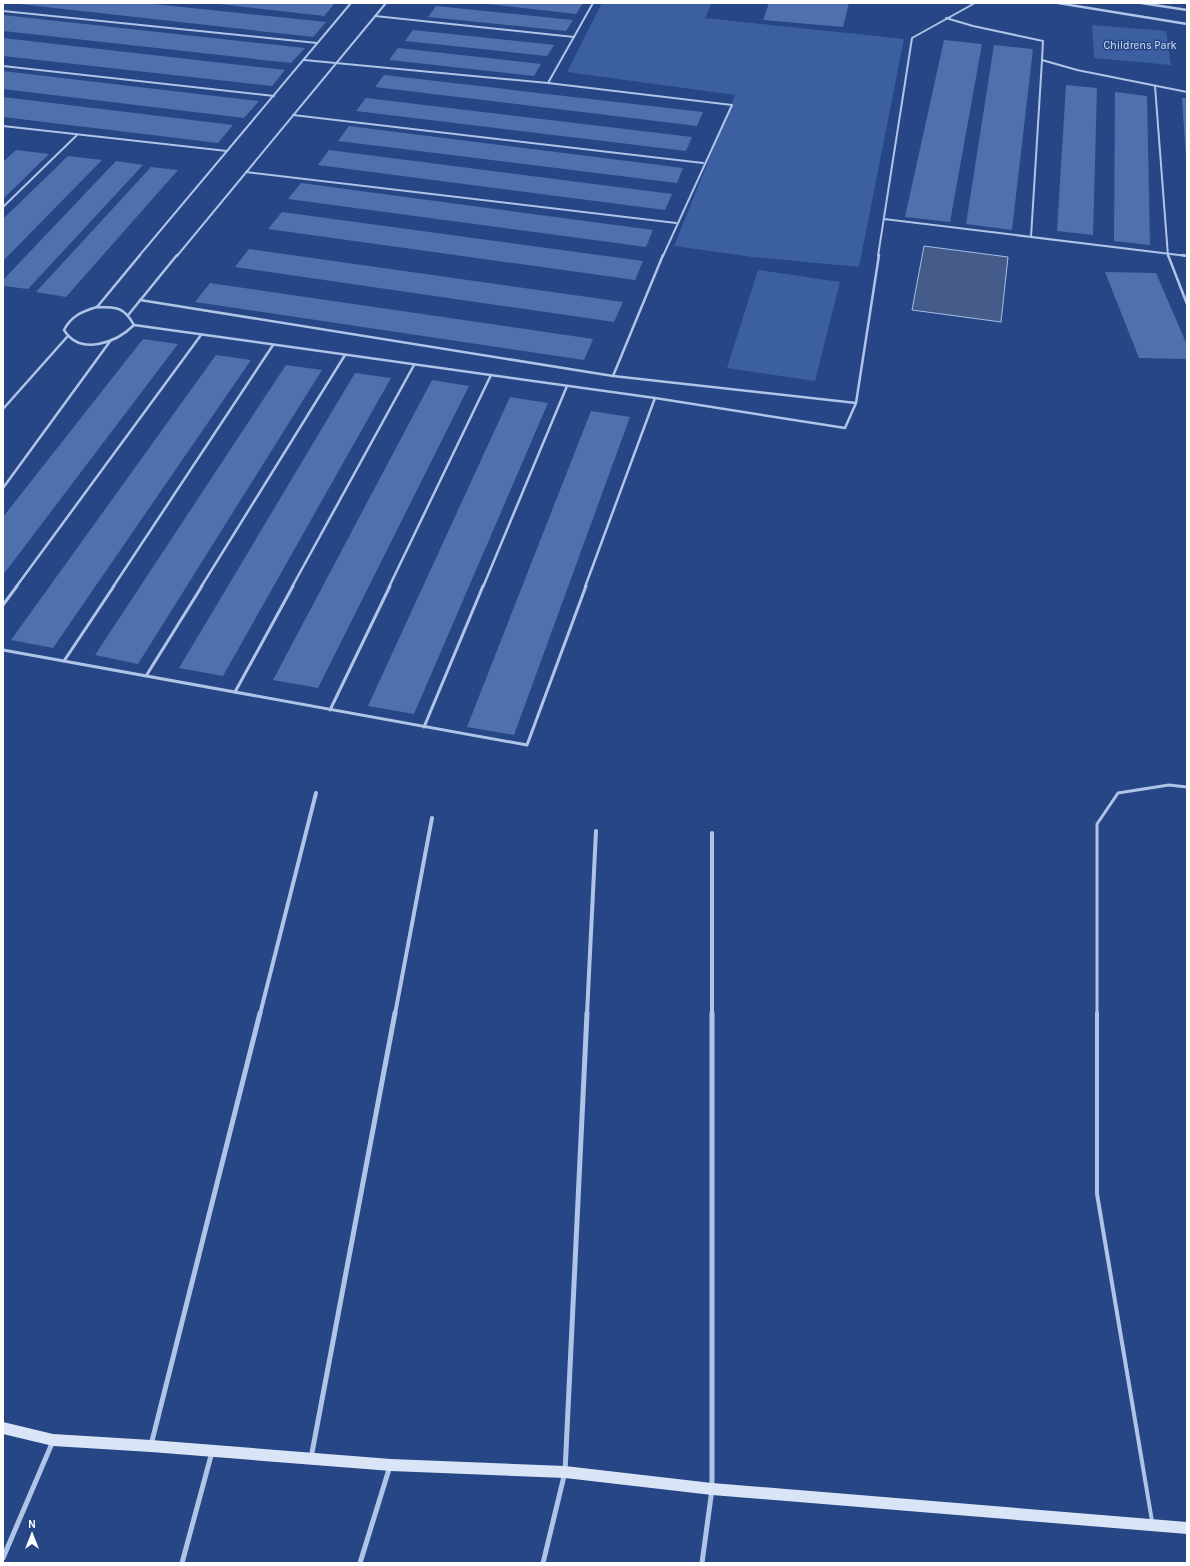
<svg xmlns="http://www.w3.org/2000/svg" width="1190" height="1566" font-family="Karla,sans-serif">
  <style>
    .green { fill: #3b5fa1 }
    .water { fill: #455b89; stroke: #a5bee8 }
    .building { fill: #4f70ac }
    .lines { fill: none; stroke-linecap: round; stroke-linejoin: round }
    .lane-far3 { stroke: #b0c4e8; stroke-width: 2 }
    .lane-far2 { stroke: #b0c4e8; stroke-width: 2.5 }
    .lane-far1 { stroke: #b0c4e8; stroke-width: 3 }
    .lane { stroke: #b0c4e8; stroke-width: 4 }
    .street-far2 { stroke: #b0c4e8; stroke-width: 2.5 }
    .street-far1 { stroke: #b0c4e8; stroke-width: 4 }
    .street { stroke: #b0c4e8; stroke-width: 5 }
    .secondary { fill: #dae4f7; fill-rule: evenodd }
    .labels { text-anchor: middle; stroke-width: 3; stroke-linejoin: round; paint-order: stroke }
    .far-park-label { font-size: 11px; fill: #d4e0f6; stroke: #264685 }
  </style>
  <rect width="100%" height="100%" fill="#264685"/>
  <g class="green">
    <polygon points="602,3 712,3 705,18 904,39 859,267 753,257 674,246 735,95 567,72"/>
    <polygon points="1092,25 1166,31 1171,65 1094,58"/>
    <polygon points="758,270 840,282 815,381 727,368"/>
  </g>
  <polygon class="water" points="924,246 1008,257 1001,322 912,310"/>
  <g class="building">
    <polygon points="10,3 144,3 326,22 313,37"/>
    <polygon points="210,3 335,3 324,16"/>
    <polygon points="479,3 583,3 576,14"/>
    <polygon points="769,3 849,3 843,27 763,20"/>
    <polygon points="436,6 573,20 566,31 428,17"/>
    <polygon points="3,15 305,48 291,63 3,31"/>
    <polygon points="413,30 554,45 547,56 405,41"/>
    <polygon points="3,38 285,70 272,86 3,56"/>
    <polygon points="944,40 982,44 950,222 905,217"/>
    <polygon points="994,45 1033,49 1012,230 966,224"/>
    <polygon points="398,48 541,64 534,76 389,60"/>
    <polygon points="3,71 259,101 244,118 3,89"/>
    <polygon points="384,75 703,112 697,126 375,87"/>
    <polygon points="1066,85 1097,88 1093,235 1057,231"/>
    <polygon points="1115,92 1147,96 1150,245 1114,241"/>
    <polygon points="3,97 233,125 218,143 3,117"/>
    <polygon points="366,98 692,137 686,151 356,111"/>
    <polygon points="1182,98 1187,98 1187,158 1186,158"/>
    <polygon points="349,126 683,168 677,183 338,141"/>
    <polygon points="16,150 49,154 3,199 3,162"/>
    <polygon points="329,150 672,194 665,210 318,165"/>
    <polygon points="68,156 102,160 3,261 3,219"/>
    <polygon points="116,161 143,165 28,289 3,286 3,280"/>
    <polygon points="151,167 178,170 66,297 36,292"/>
    <polygon points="301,183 653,230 646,247 288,199"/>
    <polygon points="282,212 643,261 635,280 268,229"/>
    <polygon points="249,249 623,302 614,322 235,267"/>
    <polygon points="1105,272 1156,273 1187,345 1187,359 1139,358"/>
    <polygon points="210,283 593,339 584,360 195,302"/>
    <polygon points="143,339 178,344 3,575 3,517"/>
    <polygon points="216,355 251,360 53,648 11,640"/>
    <polygon points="286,365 322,370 138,664 95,655"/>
    <polygon points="355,373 391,378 223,676 179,668"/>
    <polygon points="432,380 469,386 318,688 273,680"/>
    <polygon points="510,397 548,403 414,714 368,706"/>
    <polygon points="591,411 630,417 514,735 467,727"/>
  </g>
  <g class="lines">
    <g class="lane-far3">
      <polyline points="3,11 317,43"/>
      <polyline points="375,16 574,37"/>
      <polyline points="946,18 973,26 1043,41 1042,60 1077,70 1187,92"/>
      <polyline points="304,60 548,83 732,105 663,256"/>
      <polyline points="3,66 274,96"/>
      <polyline points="548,83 593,3"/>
      <polyline points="1155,86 1168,256"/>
      <polyline points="293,115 703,163"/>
      <polyline points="3,126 227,151"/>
      <polyline points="246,172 676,223"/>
      <polyline points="3,207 77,135"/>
      <polyline points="884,219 1187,256"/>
      <polyline points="1031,237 1042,60"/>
      <polyline points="139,256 351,3"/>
      <polyline points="177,256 386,3"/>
      <polyline points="878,256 912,38 975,3"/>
    </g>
    <g class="lane-far2">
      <polyline points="1168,255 1187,304"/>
      <polyline points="1182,255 1187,256"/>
      <polyline points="140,300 613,376 663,255"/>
      <polyline points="97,307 140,255"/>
      <path d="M97,307C117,307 124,307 134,325C116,343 80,356 64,330C71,316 83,311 97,307Z"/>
      <polyline points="129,314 177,255"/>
      <polyline points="134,325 655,398 845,428 856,403 879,255"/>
      <polyline points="613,376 856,403"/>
      <polyline points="3,409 67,337"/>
      <polyline points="3,488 111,340"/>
      <polyline points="16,587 201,335"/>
      <polyline points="113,587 273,345"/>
      <polyline points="201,587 345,355"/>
      <polyline points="292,587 414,365"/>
      <polyline points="389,587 491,375"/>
      <polyline points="483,587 567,386"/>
      <polyline points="585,587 655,398"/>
    </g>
    <g class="lane-far1">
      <polyline points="3,605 17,586"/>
      <polyline points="3,650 527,745 586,586"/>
      <polyline points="64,661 114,586"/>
      <polyline points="146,676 202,586"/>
      <polyline points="235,692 293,586"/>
      <polyline points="330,710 390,586"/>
      <polyline points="424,727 483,586"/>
      <polyline points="1097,1014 1097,824 1118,793 1169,785 1187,787"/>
    </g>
    <polyline class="lane" points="1097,1013 1097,1194 1152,1521"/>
    <g class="street-far2">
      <polyline points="1058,3 1187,24"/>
      <polyline points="1141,3 1187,10"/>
    </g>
    <g class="street-far1">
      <polyline points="712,833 712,1014"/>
      <polyline points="260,1014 316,793"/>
      <polyline points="395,1014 432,818"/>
      <polyline points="587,1014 596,831"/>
    </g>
    <g class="street">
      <polyline points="151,1445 260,1013"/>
      <polyline points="311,1458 395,1013"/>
      <polyline points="3,1558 53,1441"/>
      <polyline points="182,1563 212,1452"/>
      <polyline points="360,1563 390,1466"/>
      <polyline points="543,1563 565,1472 587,1013"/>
      <polyline points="702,1563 712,1489 712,1013"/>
    </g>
    <polygon class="secondary" points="3,1422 53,1434 151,1440 391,1459 565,1466 712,1483 1187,1522 1187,1534 712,1495 565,1478 391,1471 151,1452 53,1446 3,1434"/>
  </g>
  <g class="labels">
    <g class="far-park-label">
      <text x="1140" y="49">Childrens Park</text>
    </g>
  </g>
  <rect width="1190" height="1566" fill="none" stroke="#ffffff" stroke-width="8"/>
  <g transform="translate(32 1534)" stroke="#264685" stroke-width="3" paint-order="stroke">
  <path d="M0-3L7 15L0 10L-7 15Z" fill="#ffffff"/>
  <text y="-6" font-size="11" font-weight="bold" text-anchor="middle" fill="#ffffff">N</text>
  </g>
</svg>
